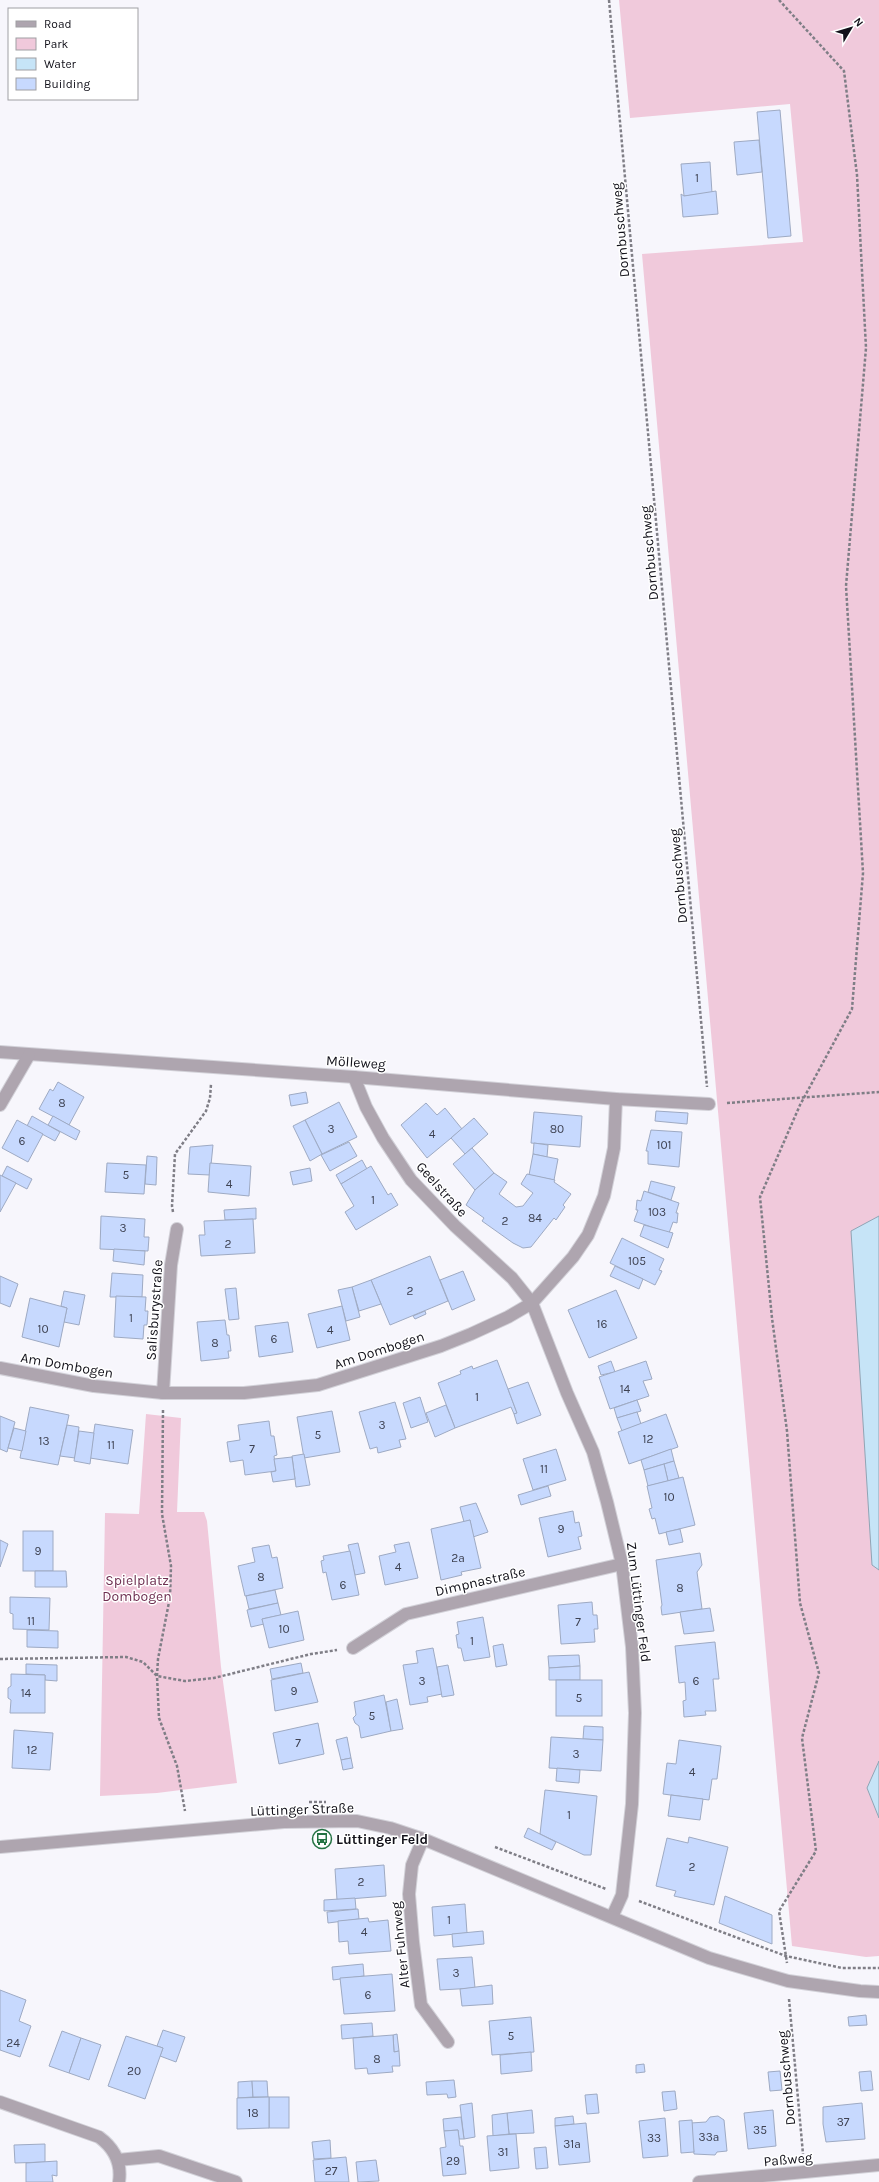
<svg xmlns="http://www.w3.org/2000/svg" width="879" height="2182" font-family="Karla,sans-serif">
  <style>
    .green { fill: #f0c9db }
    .water { fill: #c6e4f7; stroke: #90a4b4 }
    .building { fill: #c7d9fe; stroke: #9eaac3 }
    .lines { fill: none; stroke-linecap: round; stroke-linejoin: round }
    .minor-casing { stroke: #d2d1d8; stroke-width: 14 }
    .path { stroke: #7f7e86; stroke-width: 2.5; stroke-dasharray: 3 2; stroke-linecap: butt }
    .minor { stroke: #aea5af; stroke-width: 12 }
    .labels { text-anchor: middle; stroke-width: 3; stroke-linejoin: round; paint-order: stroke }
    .number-label { font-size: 12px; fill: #3e4252 }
    .street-label { font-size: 14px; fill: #111019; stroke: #fff }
    .park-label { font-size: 14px; fill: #6e2f51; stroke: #fff }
    .poi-label { font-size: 14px; font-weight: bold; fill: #111019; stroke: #fff; text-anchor: start }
  </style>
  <rect width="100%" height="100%" fill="#f7f6fc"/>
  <g class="green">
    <polygon points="619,0 879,0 879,1956 866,1957 792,1946 642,254 803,242 790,104 630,118"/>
    <polygon points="146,1414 181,1418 177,1512 204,1512 207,1521 221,1667 237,1783 157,1793 100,1796 105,1513 139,1514"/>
  </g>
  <g class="water">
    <polygon points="879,1216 879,1570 872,1565 851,1231"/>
    <polygon points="879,1761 879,1818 867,1788"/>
  </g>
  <g class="building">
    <polygon points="780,110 791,236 768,238 757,112"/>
    <polygon points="759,140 762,172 737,175 734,142"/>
    <polygon points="710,162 712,193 684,196 681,164"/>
    <polygon points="716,191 718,214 683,217 681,194 684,196"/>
    <polygon points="58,1082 84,1097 69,1125 39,1109 50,1089 53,1091"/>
    <polygon points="306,1092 308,1103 291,1106 289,1095"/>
    <polygon points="339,1102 357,1137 322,1154 305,1120"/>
    <polygon points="426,1103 437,1115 445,1108 462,1129 427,1158 401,1125"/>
    <polygon points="656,1111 688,1113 687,1124 655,1121"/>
    <polygon points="534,1112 582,1116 580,1147 531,1143"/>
    <polygon points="32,1116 60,1132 55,1141 27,1126"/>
    <polygon points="53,1116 80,1131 76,1140 48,1125"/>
    <polygon points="474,1118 488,1134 465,1154 451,1138"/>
    <polygon points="17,1120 43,1134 28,1162 2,1148"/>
    <polygon points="305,1120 322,1154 310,1161 293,1126"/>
    <polygon points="651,1130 682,1132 679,1167 648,1164 648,1151 646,1151"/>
    <polygon points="349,1142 357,1156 330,1171 321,1155"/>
    <polygon points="534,1143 548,1145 547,1157 533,1154"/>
    <polygon points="213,1145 210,1175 188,1174 190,1147"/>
    <polygon points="472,1148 494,1173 475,1190 453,1164"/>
    <polygon points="533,1154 558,1159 554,1180 529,1175"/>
    <polygon points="147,1156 157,1157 156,1185 145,1184"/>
    <polygon points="362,1160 367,1169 341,1184 336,1175"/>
    <polygon points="107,1163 146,1165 144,1194 105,1192"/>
    <polygon points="210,1163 251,1166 249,1196 208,1192"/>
    <polygon points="7,1166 32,1179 27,1189 2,1176"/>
    <polygon points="371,1166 388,1195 391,1193 398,1205 356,1230 345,1212 354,1206 341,1184"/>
    <polygon points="310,1168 312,1181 293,1185 290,1172"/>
    <polygon points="494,1173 507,1182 499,1194 516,1207 523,1206 533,1193 521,1184 527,1174 555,1180 554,1182 571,1194 563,1205 565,1207 556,1220 554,1218 531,1247 523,1248 513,1243 482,1221 484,1218 466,1205 475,1190"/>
    <polygon points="0,1175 16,1183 0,1212"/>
    <polygon points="651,1181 675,1187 671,1200 648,1192"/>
    <polygon points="644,1191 679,1203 676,1213 678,1213 677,1223 673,1222 669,1233 634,1221 638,1210 636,1210 637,1200 641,1201"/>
    <polygon points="256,1208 256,1219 225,1220 224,1210"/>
    <polygon points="101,1216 145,1219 144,1237 149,1237 148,1251 100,1249"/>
    <polygon points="253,1219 255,1253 201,1256 199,1235 205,1235 204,1221"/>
    <polygon points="644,1225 673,1233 668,1248 640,1236"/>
    <polygon points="622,1238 664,1259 659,1270 662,1271 655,1285 610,1263"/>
    <polygon points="114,1249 145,1251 144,1265 113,1261"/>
    <polygon points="430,1256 448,1301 390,1325 371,1280"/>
    <polygon points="615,1266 643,1279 639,1289 610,1276"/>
    <polygon points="463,1271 475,1300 452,1310 440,1280"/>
    <polygon points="112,1273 143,1275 142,1297 110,1297"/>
    <polygon points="0,1276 18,1284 10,1307 0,1303"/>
    <polygon points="371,1280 381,1304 359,1311 352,1287"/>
    <polygon points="352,1287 360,1317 346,1321 338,1290"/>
    <polygon points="236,1288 239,1319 229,1320 225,1289"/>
    <polygon points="616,1290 637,1338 589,1358 568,1310"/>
    <polygon points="64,1291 85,1295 79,1325 64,1322 67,1308 61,1306"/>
    <polygon points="116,1296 146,1297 145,1311 148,1311 147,1325 144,1325 143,1339 114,1337"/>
    <polygon points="30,1298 67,1308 59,1347 22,1337"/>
    <polygon points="342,1306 350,1340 317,1348 308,1314"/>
    <polygon points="425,1311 426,1314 415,1319 413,1316"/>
    <polygon points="225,1320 227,1335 229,1335 231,1351 228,1351 229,1358 201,1361 197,1322"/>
    <polygon points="288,1322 293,1352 259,1357 255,1326"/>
    <polygon points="497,1360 517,1413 514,1414 511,1407 455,1428 438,1383 461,1374 460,1371 472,1366 473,1369"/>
    <polygon points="611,1361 615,1372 601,1375 598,1366"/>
    <polygon points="646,1361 652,1379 643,1381 649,1396 610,1409 599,1377"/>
    <polygon points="528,1382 541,1415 517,1424 514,1414 517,1413 508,1389"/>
    <polygon points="420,1397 428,1422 411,1428 403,1403"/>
    <polygon points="637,1400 641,1411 617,1418 614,1408"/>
    <polygon points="395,1402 406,1439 399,1440 401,1447 378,1453 377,1447 370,1449 359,1412"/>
    <polygon points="446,1405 455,1428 435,1437 426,1413"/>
    <polygon points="30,1407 69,1415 58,1465 20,1458"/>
    <polygon points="332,1411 340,1452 304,1458 297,1417"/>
    <polygon points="637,1412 641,1424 622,1431 617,1418"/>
    <polygon points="666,1414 678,1447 629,1464 618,1432"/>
    <polygon points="0,1416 15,1422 7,1452 0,1449"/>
    <polygon points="269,1421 271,1436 274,1436 277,1455 274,1456 276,1471 245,1475 243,1460 230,1462 227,1442 240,1440 238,1425"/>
    <polygon points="95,1424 133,1430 128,1464 90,1458"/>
    <polygon points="67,1425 79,1427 75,1458 60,1456"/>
    <polygon points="14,1428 26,1431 22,1451 8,1448"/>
    <polygon points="79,1431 94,1433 90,1464 74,1461"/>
    <polygon points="556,1449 566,1480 533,1490 523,1459"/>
    <polygon points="671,1449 674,1461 644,1470 641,1460"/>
    <polygon points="304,1454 310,1485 296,1487 292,1456"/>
    <polygon points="292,1457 295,1479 273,1482 271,1472 276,1471 274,1459"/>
    <polygon points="674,1461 679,1478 668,1481 664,1464"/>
    <polygon points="664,1464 668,1481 648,1486 644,1470"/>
    <polygon points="683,1477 695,1525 659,1534 655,1518 652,1519 649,1509 652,1508 647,1486"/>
    <polygon points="548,1486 551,1496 521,1505 518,1495"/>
    <polygon points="476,1503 488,1532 473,1537 470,1520 464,1522 460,1507"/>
    <polygon points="573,1511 575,1523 579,1522 582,1536 578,1537 581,1549 548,1557 539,1518"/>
    <polygon points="470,1520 481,1568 461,1572 462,1575 441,1580 431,1529"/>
    <polygon points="680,1529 683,1542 669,1545 666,1532"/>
    <rect x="23" y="1531" width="30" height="40"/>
    <polygon points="0,1540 8,1544 0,1567"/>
    <polygon points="409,1542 418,1578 385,1585 379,1556 396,1552 394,1545"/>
    <polygon points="358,1543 365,1573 355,1575 348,1545"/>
    <polygon points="269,1545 272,1558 277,1557 283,1588 245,1596 238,1566 255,1562 252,1548"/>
    <polygon points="350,1551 359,1595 332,1600 326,1572 323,1573 321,1561 324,1560 323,1556"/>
    <polygon points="700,1553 702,1565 697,1572 702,1609 662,1615 661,1607 662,1605 656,1560"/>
    <polygon points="35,1571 66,1571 67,1587 35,1587"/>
    <polygon points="275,1590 278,1603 249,1609 246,1596"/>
    <polygon points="10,1597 50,1598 49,1630 13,1629 13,1614 10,1613"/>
    <polygon points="592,1602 593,1615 597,1615 598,1629 594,1629 595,1642 561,1644 558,1605"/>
    <polygon points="278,1603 281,1615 262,1619 264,1624 251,1627 247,1610"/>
    <polygon points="710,1608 714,1631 684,1634 680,1612"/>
    <polygon points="298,1611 304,1640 269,1648 262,1619"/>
    <polygon points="483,1617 490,1657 464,1661 461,1648 458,1648 456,1635 459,1634 457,1622"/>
    <polygon points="27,1630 58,1631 58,1648 27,1647"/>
    <polygon points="715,1642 719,1679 713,1679 716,1711 705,1711 706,1715 684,1717 683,1701 686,1700 685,1682 679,1683 675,1646"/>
    <polygon points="503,1644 507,1665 496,1667 493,1646"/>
    <polygon points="433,1648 442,1694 427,1697 428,1702 410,1705 403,1665 418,1663 416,1651"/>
    <polygon points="579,1655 580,1666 549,1668 548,1656"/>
    <polygon points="301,1663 303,1673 272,1679 270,1669"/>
    <polygon points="26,1664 57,1665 57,1681 45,1680 45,1675 26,1674"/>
    <polygon points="448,1665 454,1695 442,1697 437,1667"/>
    <polygon points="580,1666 580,1680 549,1680 549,1668"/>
    <polygon points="309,1672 318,1702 275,1711 271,1680"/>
    <polygon points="11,1674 45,1675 45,1713 10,1713 11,1700 8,1698 8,1688 11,1686"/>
    <rect x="556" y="1680" width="46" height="36"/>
    <polygon points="384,1695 391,1731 361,1738 359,1726 355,1723 353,1718 356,1715 354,1702"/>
    <polygon points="397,1699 403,1729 391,1731 386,1702"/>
    <polygon points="318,1723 324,1754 279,1764 273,1733"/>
    <polygon points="584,1726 603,1727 603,1740 583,1739"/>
    <polygon points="14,1730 53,1733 50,1770 12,1768"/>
    <polygon points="347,1737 351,1758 341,1760 336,1740"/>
    <polygon points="551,1737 603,1740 601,1771 549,1768"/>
    <polygon points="679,1740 721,1746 717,1779 712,1779 709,1800 663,1794 667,1763 676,1764"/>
    <polygon points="351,1758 353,1768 343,1770 341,1760"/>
    <polygon points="557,1768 580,1770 579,1783 556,1781"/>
    <polygon points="545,1790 597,1796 591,1855 584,1855 540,1834"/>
    <polygon points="671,1795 703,1799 700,1820 668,1816"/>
    <polygon points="528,1828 556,1842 552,1850 524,1837"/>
    <polygon points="689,1837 728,1847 714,1905 674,1896 676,1891 656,1886 667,1838 688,1843"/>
    <polygon points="384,1865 386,1896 337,1900 335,1869"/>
    <polygon points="725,1896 772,1915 772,1944 719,1923"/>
    <polygon points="355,1898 356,1909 324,1911 324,1900"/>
    <polygon points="465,1904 467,1933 434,1936 432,1907"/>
    <polygon points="358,1909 359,1919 328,1923 327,1912"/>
    <polygon points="368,1918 369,1922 388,1920 391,1951 349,1954 348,1941 339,1942 338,1921"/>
    <polygon points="483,1931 484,1944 453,1947 452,1934"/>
    <polygon points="472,1957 475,1988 440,1990 437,1959"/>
    <polygon points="363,1964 364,1976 333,1980 332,1967"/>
    <polygon points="392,1974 395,2011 344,2014 340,1978"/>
    <polygon points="492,1985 493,2004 462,2006 460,1989"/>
    <polygon points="0,1990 26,2000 19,2021 31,2026 20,2057 0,2050"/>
    <polygon points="866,2015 867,2025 849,2026 848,2017"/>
    <polygon points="531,2017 534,2052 492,2055 489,2021"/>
    <polygon points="372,2023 373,2036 342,2039 341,2025"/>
    <polygon points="163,2030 185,2037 176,2062 160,2056 163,2048 157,2046"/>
    <polygon points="62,2031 81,2038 69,2073 49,2066"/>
    <polygon points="397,2034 399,2051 394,2052 393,2035"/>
    <polygon points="393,2035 394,2052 399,2051 400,2066 392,2066 393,2072 368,2074 367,2068 355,2069 353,2038"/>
    <polygon points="126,2036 163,2048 145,2099 108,2086"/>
    <polygon points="81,2038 101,2045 89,2080 69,2073"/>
    <polygon points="531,2052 532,2071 501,2074 500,2055"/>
    <polygon points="644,2064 645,2072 636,2073 636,2065"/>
    <polygon points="780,2071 782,2090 770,2091 768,2072"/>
    <polygon points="871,2071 873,2090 861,2091 859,2072"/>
    <polygon points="454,2080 456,2097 448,2098 447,2094 427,2095 426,2082"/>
    <polygon points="252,2081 253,2097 238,2098 238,2082"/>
    <polygon points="252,2081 267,2081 268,2097 253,2097"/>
    <polygon points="675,2091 677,2109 664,2111 662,2092"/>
    <polygon points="597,2094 599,2113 587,2114 585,2095"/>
    <rect x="269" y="2097" width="20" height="31"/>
    <polygon points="269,2097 269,2128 237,2129 237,2098"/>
    <polygon points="472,2103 475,2137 464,2139 460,2105"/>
    <polygon points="862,2103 865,2139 826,2142 823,2124 823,2107"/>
    <polygon points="532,2110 534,2133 509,2134 507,2113"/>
    <polygon points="773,2110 776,2146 748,2149 744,2113"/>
    <polygon points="507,2113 509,2134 493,2136 492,2115"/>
    <polygon points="573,2116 574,2124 555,2126 555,2118"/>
    <polygon points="718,2116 724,2120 727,2151 717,2152 715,2155 694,2154 691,2123 706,2122 710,2117"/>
    <polygon points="461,2117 464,2139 459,2139 458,2130 444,2131 443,2119"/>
    <polygon points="665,2118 668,2156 643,2158 639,2121"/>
    <polygon points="692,2120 694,2152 681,2153 679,2121"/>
    <polygon points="586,2123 590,2162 559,2165 555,2126"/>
    <polygon points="458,2130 460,2146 463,2146 466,2174 443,2176 440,2148 446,2147 444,2131"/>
    <polygon points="516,2134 519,2168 490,2171 487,2136"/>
    <polygon points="330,2140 331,2158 314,2159 312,2142"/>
    <polygon points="45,2144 45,2162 15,2163 14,2145"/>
    <polygon points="546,2147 548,2168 536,2169 534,2148"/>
    <polygon points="346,2157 349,2182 315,2182 313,2160"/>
    <polygon points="376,2160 379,2181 358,2182 356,2162"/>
    <polygon points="57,2161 57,2176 52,2175 53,2182 26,2182 26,2163"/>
  </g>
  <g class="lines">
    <g class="minor-casing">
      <g id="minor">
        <polyline points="0,1052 354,1077 616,1099 709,1104"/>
        <polyline points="354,1077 366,1107 383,1138 411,1180 455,1226 512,1278 532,1303 567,1393 593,1452 607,1502 622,1564 632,1647 635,1713 632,1804 622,1895 612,1917"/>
        <polyline points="0,1105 29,1055"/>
        <polyline points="0,1368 94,1386 163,1393 244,1393 318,1385 441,1346 471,1334 508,1317 532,1303 573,1257 588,1235 604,1196 614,1148 616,1099"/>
        <polyline points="163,1393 171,1265 177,1229"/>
        <polyline points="353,1648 406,1614 622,1564"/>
        <polyline points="423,1839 412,1865 409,1894 413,1942 421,2005 448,2042"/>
        <polyline points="0,1847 284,1822 357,1821 390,1828 423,1839 709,1958 788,1981 860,1991 879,1992"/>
        <path d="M0,2102L99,2137C114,2148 122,2162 119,2182"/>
        <polyline points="118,2160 159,2156 236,2182"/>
        <polyline points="699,2182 879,2165"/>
      </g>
    </g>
    <g class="path">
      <polyline points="609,0 707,1087"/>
      <polyline points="779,0 844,71 857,175 866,348 846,586 863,873 852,1009 800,1105 760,1197 772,1318 787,1431 800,1603 819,1673 802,1738 816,1851 779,1911 787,1963"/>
      <polyline points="727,1103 879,1092"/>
      <polyline points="173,1212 172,1206 175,1154 206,1111 210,1098 211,1084"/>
      <polyline points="163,1410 162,1514 171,1566 170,1597 158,1659 157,1676 159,1718 177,1766 185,1811"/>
      <polyline points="0,1659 126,1657 143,1662 157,1676 185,1681 214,1678 311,1654 337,1650"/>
      <polyline points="309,1802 326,1802"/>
      <polyline points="495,1847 606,1889"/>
      <polyline points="639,1901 786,1956 842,1968 879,1968"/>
      <polyline points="789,1999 803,2154"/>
    </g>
    <use href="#minor" class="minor"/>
  </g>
  <defs>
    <g id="bus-ring" transform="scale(1)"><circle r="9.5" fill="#fff" stroke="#247343" stroke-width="1.5"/><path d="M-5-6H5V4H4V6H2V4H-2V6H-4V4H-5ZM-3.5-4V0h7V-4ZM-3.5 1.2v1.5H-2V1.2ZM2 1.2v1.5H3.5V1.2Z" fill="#247343"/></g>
  </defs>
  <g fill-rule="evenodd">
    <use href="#bus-ring" x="322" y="1839"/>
  </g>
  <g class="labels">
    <g class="number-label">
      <text x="697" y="182">1</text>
      <text x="62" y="1107">8</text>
      <text x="331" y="1133">3</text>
      <text x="557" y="1133">80</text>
      <text x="432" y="1138">4</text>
      <text x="22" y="1145">6</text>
      <text x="664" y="1149">101</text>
      <text x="126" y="1179">5</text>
      <text x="229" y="1188">4</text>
      <text x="373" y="1204">1</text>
      <text x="657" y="1216">103</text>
      <text x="535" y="1222">84</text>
      <text x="505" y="1225">2</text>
      <text x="123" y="1232">3</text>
      <text x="228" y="1248">2</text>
      <text x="637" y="1265">105</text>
      <text x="410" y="1295">2</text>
      <text x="131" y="1322">1</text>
      <text x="602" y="1328">16</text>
      <text x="43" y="1333">10</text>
      <text x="330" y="1334">4</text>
      <text x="274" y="1343">6</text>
      <text x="215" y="1347">8</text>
      <text x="625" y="1393">14</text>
      <text x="477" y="1401">1</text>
      <text x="382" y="1429">3</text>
      <text x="318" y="1439">5</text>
      <text x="648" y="1443">12</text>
      <text x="44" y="1445">13</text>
      <text x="111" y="1449">11</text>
      <text x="252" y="1453">7</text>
      <text x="544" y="1473">11</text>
      <text x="669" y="1501">10</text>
      <text x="561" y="1533">9</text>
      <text x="38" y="1555">9</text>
      <text x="458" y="1562">2a</text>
      <text x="398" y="1571">4</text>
      <text x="261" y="1581">8</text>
      <text x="343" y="1589">6</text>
      <text x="680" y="1592">8</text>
      <text x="31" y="1625">11</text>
      <text x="578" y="1626">7</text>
      <text x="284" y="1633">10</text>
      <text x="472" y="1645">1</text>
      <text x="422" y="1685">3</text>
      <text x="696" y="1685">6</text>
      <text x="294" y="1695">9</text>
      <text x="26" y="1697">14</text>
      <text x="579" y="1702">5</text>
      <text x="372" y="1720">5</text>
      <text x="298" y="1747">7</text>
      <text x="32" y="1754">12</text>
      <text x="576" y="1758">3</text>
      <text x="692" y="1776">4</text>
      <text x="569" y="1819">1</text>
      <text x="692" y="1871">2</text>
      <text x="361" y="1886">2</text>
      <text x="449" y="1924">1</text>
      <text x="364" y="1936">4</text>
      <text x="456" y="1977">3</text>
      <text x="368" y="1999">6</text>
      <text x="511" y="2040">5</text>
      <text x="13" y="2047">24</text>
      <text x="377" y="2063">8</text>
      <text x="134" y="2075">20</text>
      <text x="253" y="2117">18</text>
      <text x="843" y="2126">37</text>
      <text x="760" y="2134">35</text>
      <text x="709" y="2141">33a</text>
      <text x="654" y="2142">33</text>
      <text x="572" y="2148">31a</text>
      <text x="503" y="2156">31</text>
      <text x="453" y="2165">29</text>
      <text x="331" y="2175">27</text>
    </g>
    <g class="street-label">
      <text transform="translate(620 230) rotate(-95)" y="5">Dornbuschweg</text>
      <text transform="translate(649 553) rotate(-95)" y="5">Dornbuschweg</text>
      <text transform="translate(678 876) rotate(-95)" y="5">Dornbuschweg</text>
      <text transform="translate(356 1062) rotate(4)" y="5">Mölleweg</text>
      <text transform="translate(442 1189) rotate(48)" y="5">Geelstraße</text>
      <text transform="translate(154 1310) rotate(-86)" y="5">Salisburystraße</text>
      <text transform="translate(379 1350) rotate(-18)" y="5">Am Dombogen</text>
      <text transform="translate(67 1365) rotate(10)" y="5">Am Dombogen</text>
      <text transform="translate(480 1581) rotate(-13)" y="5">Dimpnastraße</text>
      <text transform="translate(639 1602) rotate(83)" y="5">Zum Lüttinger Feld</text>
      <text transform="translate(302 1809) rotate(-2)" y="5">Lüttinger Straße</text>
      <text transform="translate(400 1945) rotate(-96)" y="5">Alter Fuhrweg</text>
      <text transform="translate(786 2078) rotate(-95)" y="5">Dornbuschweg</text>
      <text transform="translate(788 2159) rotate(-5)" y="5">Paßweg</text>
    </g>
    <g class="park-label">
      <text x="137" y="1585">Spielplatz<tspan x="137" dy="16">Dombogen</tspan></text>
    </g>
    <g class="poi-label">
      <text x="336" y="1844">Lüttinger Feld</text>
    </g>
  </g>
  <rect x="8" y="8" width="130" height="92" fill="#ffffff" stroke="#a09fa3"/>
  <rect x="16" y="21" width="20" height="6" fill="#aea5af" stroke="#a09fa3"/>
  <text x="44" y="28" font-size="12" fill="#111019">Road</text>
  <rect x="16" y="38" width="20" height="12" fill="#f0c9db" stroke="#a09fa3"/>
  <text x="44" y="48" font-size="12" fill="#111019">Park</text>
  <rect x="16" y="58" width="20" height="12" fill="#c6e4f7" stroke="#a09fa3"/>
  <text x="44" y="68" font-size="12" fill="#111019">Water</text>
  <rect x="16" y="78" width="20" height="12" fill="#c7d9fe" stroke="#a09fa3"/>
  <text x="44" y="88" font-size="12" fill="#111019">Building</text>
  <g transform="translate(851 28) rotate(52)" stroke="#ffffff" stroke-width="3" paint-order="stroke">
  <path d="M0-3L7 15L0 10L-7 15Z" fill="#111019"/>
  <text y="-6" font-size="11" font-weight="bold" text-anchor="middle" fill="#111019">N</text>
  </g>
</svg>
